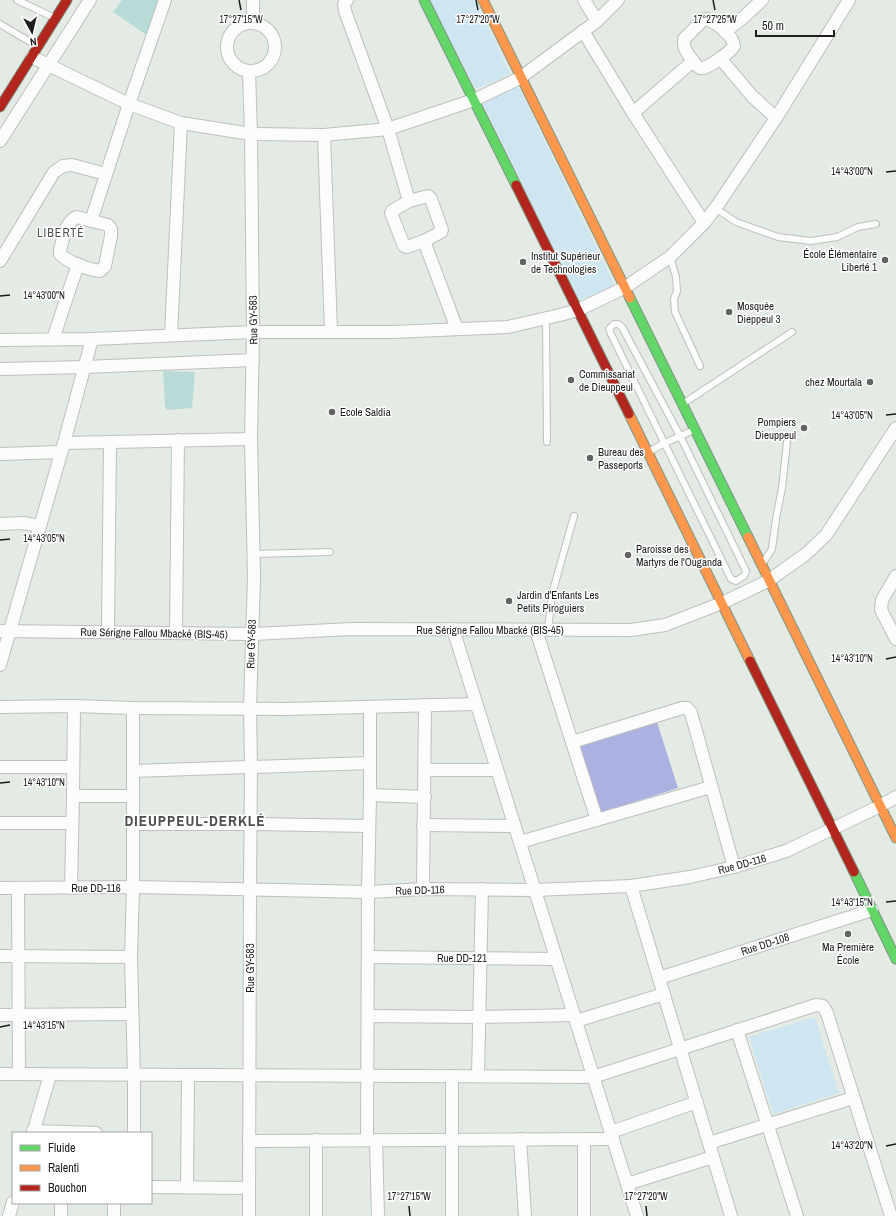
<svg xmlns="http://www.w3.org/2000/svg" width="896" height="1216" font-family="'Archivo Narrow',sans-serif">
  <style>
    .forest { fill: #b8dbd8 }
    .park { fill: #cde6f1 }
    .pitch { fill: #abb2e2 }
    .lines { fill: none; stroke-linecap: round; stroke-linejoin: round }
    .lane-casing { stroke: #bdc0bd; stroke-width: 8 }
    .street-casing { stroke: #bdc0bd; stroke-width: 14 }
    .fast-casing { stroke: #7c9585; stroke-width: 11 }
    .slow-casing { stroke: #7c9585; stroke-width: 11 }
    .jam-casing { stroke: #7c9585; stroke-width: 11 }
    .lane { stroke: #fbfcfb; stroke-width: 6 }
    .street { stroke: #fbfcfb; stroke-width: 12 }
    .fast { stroke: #63d668; stroke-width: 9 }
    .slow { stroke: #ff974d; stroke-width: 9 }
    .jam { stroke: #b3261e; stroke-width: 9 }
    .ticks { fill: none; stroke: #1c1c1c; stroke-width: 1.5 }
    .poi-dot { fill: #626462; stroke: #fff; stroke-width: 1.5 }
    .labels { text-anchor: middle; stroke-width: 3; stroke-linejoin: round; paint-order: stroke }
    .poi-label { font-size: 11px; fill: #1c1c1c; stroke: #fff; text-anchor: start }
    .street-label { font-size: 11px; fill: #1c1c1c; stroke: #fff }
    .neighbourhood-label { font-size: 12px; letter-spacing: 1px; fill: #4f4f4f; stroke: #fff }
    .district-label { font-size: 15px; font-weight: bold; letter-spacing: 1px; fill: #4f4f4f; stroke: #fff }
    .ticks-label { font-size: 10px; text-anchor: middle; fill: #1c1c1c; stroke: #fff; stroke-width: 3; stroke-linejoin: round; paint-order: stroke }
  </style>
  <rect width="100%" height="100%" fill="#e4ebe4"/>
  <g class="forest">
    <polygon points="122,0 161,0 148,36 113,12"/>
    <polygon points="163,371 195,372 192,408 167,410 165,406"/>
  </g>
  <g class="park">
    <polygon points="430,0 475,0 510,73 509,75 479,88 475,88"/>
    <polygon points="514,87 519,88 614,284 613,286 583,299 579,299 483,104 485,100"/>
    <polygon points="815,1017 839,1093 773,1114 749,1037"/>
  </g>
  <polygon class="pitch" points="656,719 678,788 600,813 577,744"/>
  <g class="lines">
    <g class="lane-casing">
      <g id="lane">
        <polyline points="17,0 55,18"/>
        <polyline points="0,24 37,46"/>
        <polyline points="715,208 736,222 778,237 811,241 837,237 858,227 876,224"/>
        <polyline points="670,257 676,277 677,291 674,299 675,312 700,366"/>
        <polyline points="546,318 547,442"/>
        <polygon points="614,324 618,324 622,327 680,436 746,571 744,576 736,581 731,579 611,334 609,329"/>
        <polyline points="684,403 792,332"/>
        <polyline points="648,452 665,443 694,430"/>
        <polyline points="253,554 330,552"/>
        <polyline points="763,563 772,549 776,519 782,488 787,442"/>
        <polyline points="548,630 552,594 574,516"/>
      </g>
    </g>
    <g class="street-casing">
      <g id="street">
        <polyline points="253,0 253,22"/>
        <polyline points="347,0 344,4 345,11 388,129 409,201"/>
        <polyline points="584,0 597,21"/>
        <path d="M706,19C716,22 733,35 734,46C730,52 707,70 700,68C696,66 692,60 690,57C686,51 683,47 684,39L703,20Z"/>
        <circle cx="251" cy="47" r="24"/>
        <polyline points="583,31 633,113 704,223"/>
        <polyline points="725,32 745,16 762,0"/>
        <polyline points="32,57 129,104 181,123 251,134 324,135 388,129 474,100 520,78 597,21 618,0"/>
        <polyline points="720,58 752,96 776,118"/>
        <polyline points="249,71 251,134 253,332 251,439 254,577 250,708 251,766 250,890 249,1216"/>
        <polyline points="633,113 693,61"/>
        <polyline points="324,135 331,331"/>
        <polyline points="0,141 90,0"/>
        <polygon points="428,196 431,199 442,230 441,232 424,241 407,247 404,246 391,213 392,211 409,201"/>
        <path d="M77,217L108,225L111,229V236L105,266L100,271C90,270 67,262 60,254V250C63,240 66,220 77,217Z"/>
        <polyline points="91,221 129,104 165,0"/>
        <polyline points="424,241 457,329"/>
        <polyline points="0,261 54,172 63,166 72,165 106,174"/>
        <polyline points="171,335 181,123"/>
        <polyline points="53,339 78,264"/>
        <polyline points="0,340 92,339 253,332 393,332 508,327 560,315 578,310 624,288 670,257 704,223 717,206 776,118 849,0"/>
        <polyline points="0,369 85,367 253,360"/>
        <polyline points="64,443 251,439"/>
        <polyline points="0,454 61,452"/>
        <polyline points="0,524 23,523 40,526"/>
        <polyline points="896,576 882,600 881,610 896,639"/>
        <polyline points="453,629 637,1216"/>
        <polyline points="536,630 597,820"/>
        <polyline points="0,631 252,634 351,629 631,630 665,625 722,603 768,581 806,554 826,535 896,428"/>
        <polyline points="108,632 110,442"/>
        <polyline points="176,633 178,440"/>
        <polyline points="0,665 64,443 92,339"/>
        <polyline points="0,707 74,706 133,708 287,709 476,704"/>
        <polyline points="133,708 133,887 131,957 134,1075 134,1133"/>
        <polyline points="572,742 682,708 687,708 691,713 734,867"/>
        <polyline points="0,767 73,767"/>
        <polyline points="425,770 497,770"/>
        <polyline points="133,771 370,763"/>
        <polyline points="370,795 425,797"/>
        <polyline points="73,796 133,796"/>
        <polyline points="0,823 72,823"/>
        <polyline points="133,824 250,824 369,826"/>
        <polyline points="423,825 514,826"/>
        <polyline points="520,842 711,787"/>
        <polyline points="631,886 731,1216"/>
        <polyline points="0,888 133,887 368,892 423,889 535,890 631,886 690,877 734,867 786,851 880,806 896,797"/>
        <polyline points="18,888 19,1074"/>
        <polyline points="71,888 73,796 74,706"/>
        <polyline points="423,889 425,705"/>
        <polyline points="0,956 131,957"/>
        <polyline points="368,957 556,959"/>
        <polyline points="659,978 872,910"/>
        <polyline points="0,1015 132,1014"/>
        <polyline points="368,1016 480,1017 574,1015"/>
        <polyline points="576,1021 664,994"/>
        <polyline points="737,1030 797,1216"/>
        <polyline points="0,1074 593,1077 816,1005 823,1006 827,1013 891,1216"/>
        <polyline points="478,1076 482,889"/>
        <polyline points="33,1131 96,1133"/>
        <polyline points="611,1132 697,1102"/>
        <polyline points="33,1133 50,1075"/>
        <polyline points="520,1139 525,1216"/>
        <polyline points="584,1139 584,1216"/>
        <polyline points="316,1140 316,1216"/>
        <polyline points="367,1140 368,892 370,795 370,707"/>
        <polyline points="376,1140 378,1216"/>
        <polyline points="249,1141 613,1139"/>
        <polyline points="709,1143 853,1098"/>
        <polyline points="627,1184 713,1157"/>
        <polyline points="151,1187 249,1188"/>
        <polyline points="187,1187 188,1075"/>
        <polyline points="61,1203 61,1216"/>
        <polyline points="114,1203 114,1216"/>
        <polyline points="9,1216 13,1202"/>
        <polyline points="452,1216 452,1076"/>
      </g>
    </g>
    <g class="fast-casing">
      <g id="fast">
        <polyline points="424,0 516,185"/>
        <polyline points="630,298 748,537"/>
        <polyline points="854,872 896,959"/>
      </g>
    </g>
    <g class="slow-casing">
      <g id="slow">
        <polyline points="483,0 630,298"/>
        <polyline points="629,414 750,661"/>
        <polyline points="748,537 896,838"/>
      </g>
    </g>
    <g class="jam-casing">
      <g id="jam">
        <polyline points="0,107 67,0"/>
        <polyline points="516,185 629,414"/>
        <polyline points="750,661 854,872"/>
      </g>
    </g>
    <use href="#lane" class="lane"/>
    <use href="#street" class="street"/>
    <use href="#fast" class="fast"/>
    <use href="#slow" class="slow"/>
    <use href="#jam" class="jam"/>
  </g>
  <path class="ticks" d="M239,0L241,10M476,0L478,10M713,0L715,10M886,172L896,171M0,296L10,295M886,415L896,414M0,540L10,539M886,659L896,657M0,783L10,782M886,902L896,901M0,1027L10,1025M886,1146L896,1144M409,1206L410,1216M646,1206L647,1216"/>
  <g class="poi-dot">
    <circle cx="885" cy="260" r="4"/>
    <circle cx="523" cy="262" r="4"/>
    <circle cx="729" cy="312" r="4"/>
    <circle cx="571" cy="380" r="4"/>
    <circle cx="870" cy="382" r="4"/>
    <circle cx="332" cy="412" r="4"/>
    <circle cx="804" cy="428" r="4"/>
    <circle cx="590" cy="458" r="4"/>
    <circle cx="628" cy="555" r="4"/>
    <circle cx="509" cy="601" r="4"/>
    <circle cx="848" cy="934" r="4"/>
  </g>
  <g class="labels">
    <g class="poi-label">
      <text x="877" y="258" text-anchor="end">École Élémentaire<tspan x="877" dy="13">Liberté 1</tspan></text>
      <text x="531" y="260">Institut Supérieur<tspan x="531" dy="13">de Technologies</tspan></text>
      <text x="737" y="310">Mosquée<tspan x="737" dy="13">Dieppeul 3</tspan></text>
      <text x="579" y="378">Commissariat<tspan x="579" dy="13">de Dieuppeul</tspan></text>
      <text x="862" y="386" text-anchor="end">chez Mourtala</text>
      <text x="340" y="416">Ecole Saldia</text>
      <text x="796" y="426" text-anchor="end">Pompiers<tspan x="796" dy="13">Dieuppeul</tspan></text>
      <text x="598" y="456">Bureau des<tspan x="598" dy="13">Passeports</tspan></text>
      <text x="636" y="553">Paroisse des<tspan x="636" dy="13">Martyrs de l'Ouganda</tspan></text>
      <text x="517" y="599">Jardin d'Enfants Les<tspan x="517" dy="13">Petits Piroguiers</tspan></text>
      <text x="848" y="951" text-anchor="middle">Ma Première<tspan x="848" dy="13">École</tspan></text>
    </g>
    <g class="street-label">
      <text transform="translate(253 320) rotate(-91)" y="4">Rue GY-583</text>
      <text x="490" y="634">Rue Sérigne Fallou Mbacké (BIS-45)</text>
      <text transform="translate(154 633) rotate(1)" y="4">Rue Sérigne Fallou Mbacké (BIS-45)</text>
      <text transform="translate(251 644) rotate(-88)" y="4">Rue GY-583</text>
      <text transform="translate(742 864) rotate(-15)" y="4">Rue DD-116</text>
      <text x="96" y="892">Rue DD-116</text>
      <text transform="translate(420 890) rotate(-2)" y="4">Rue DD-116</text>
      <text transform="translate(765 944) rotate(-18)" y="4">Rue DD-108</text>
      <text x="462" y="962">Rue DD-121</text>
      <text transform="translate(250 968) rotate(-90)" y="4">Rue GY-583</text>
    </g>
    <g class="neighbourhood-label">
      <text x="61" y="237">LIBERTÉ</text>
    </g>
    <g class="district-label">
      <text x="195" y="826">DIEUPPEUL-DERKLÉ</text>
    </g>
  </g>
  <g class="ticks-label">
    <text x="241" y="23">17°27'15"W</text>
    <text x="478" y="23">17°27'20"W</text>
    <text x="715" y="23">17°27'25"W</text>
    <text x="852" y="175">14°43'00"N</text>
    <text x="44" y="299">14°43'00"N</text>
    <text x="852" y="419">14°43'05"N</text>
    <text x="44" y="542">14°43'05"N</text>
    <text x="852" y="662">14°43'10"N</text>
    <text x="44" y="786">14°43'10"N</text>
    <text x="852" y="906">14°43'15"N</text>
    <text x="44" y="1029">14°43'15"N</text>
    <text x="852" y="1149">14°43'20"N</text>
    <text x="409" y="1200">17°27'15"W</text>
    <text x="646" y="1200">17°27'20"W</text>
  </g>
  <rect x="12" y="1132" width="140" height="72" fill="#ffffff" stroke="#a4a4a4"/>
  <rect x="20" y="1145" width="20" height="6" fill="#63d668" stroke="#a4a4a4"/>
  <text x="48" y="1152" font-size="12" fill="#1c1c1c">Fluide</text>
  <rect x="20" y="1165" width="20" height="6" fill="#ff974d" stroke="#a4a4a4"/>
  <text x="48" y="1172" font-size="12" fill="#1c1c1c">Ralenti</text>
  <rect x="20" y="1185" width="20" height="6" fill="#b3261e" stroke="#a4a4a4"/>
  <text x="48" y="1192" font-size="12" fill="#1c1c1c">Bouchon</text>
  <g transform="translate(32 32) rotate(172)" stroke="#ffffff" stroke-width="3" paint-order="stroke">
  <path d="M0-3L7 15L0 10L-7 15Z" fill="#1c1c1c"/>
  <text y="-6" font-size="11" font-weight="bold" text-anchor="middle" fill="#1c1c1c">N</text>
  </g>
  <path d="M756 30v6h78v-6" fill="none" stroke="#1c1c1c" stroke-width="2"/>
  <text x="762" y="30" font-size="12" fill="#1c1c1c" stroke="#ffffff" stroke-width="3" paint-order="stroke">50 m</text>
</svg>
